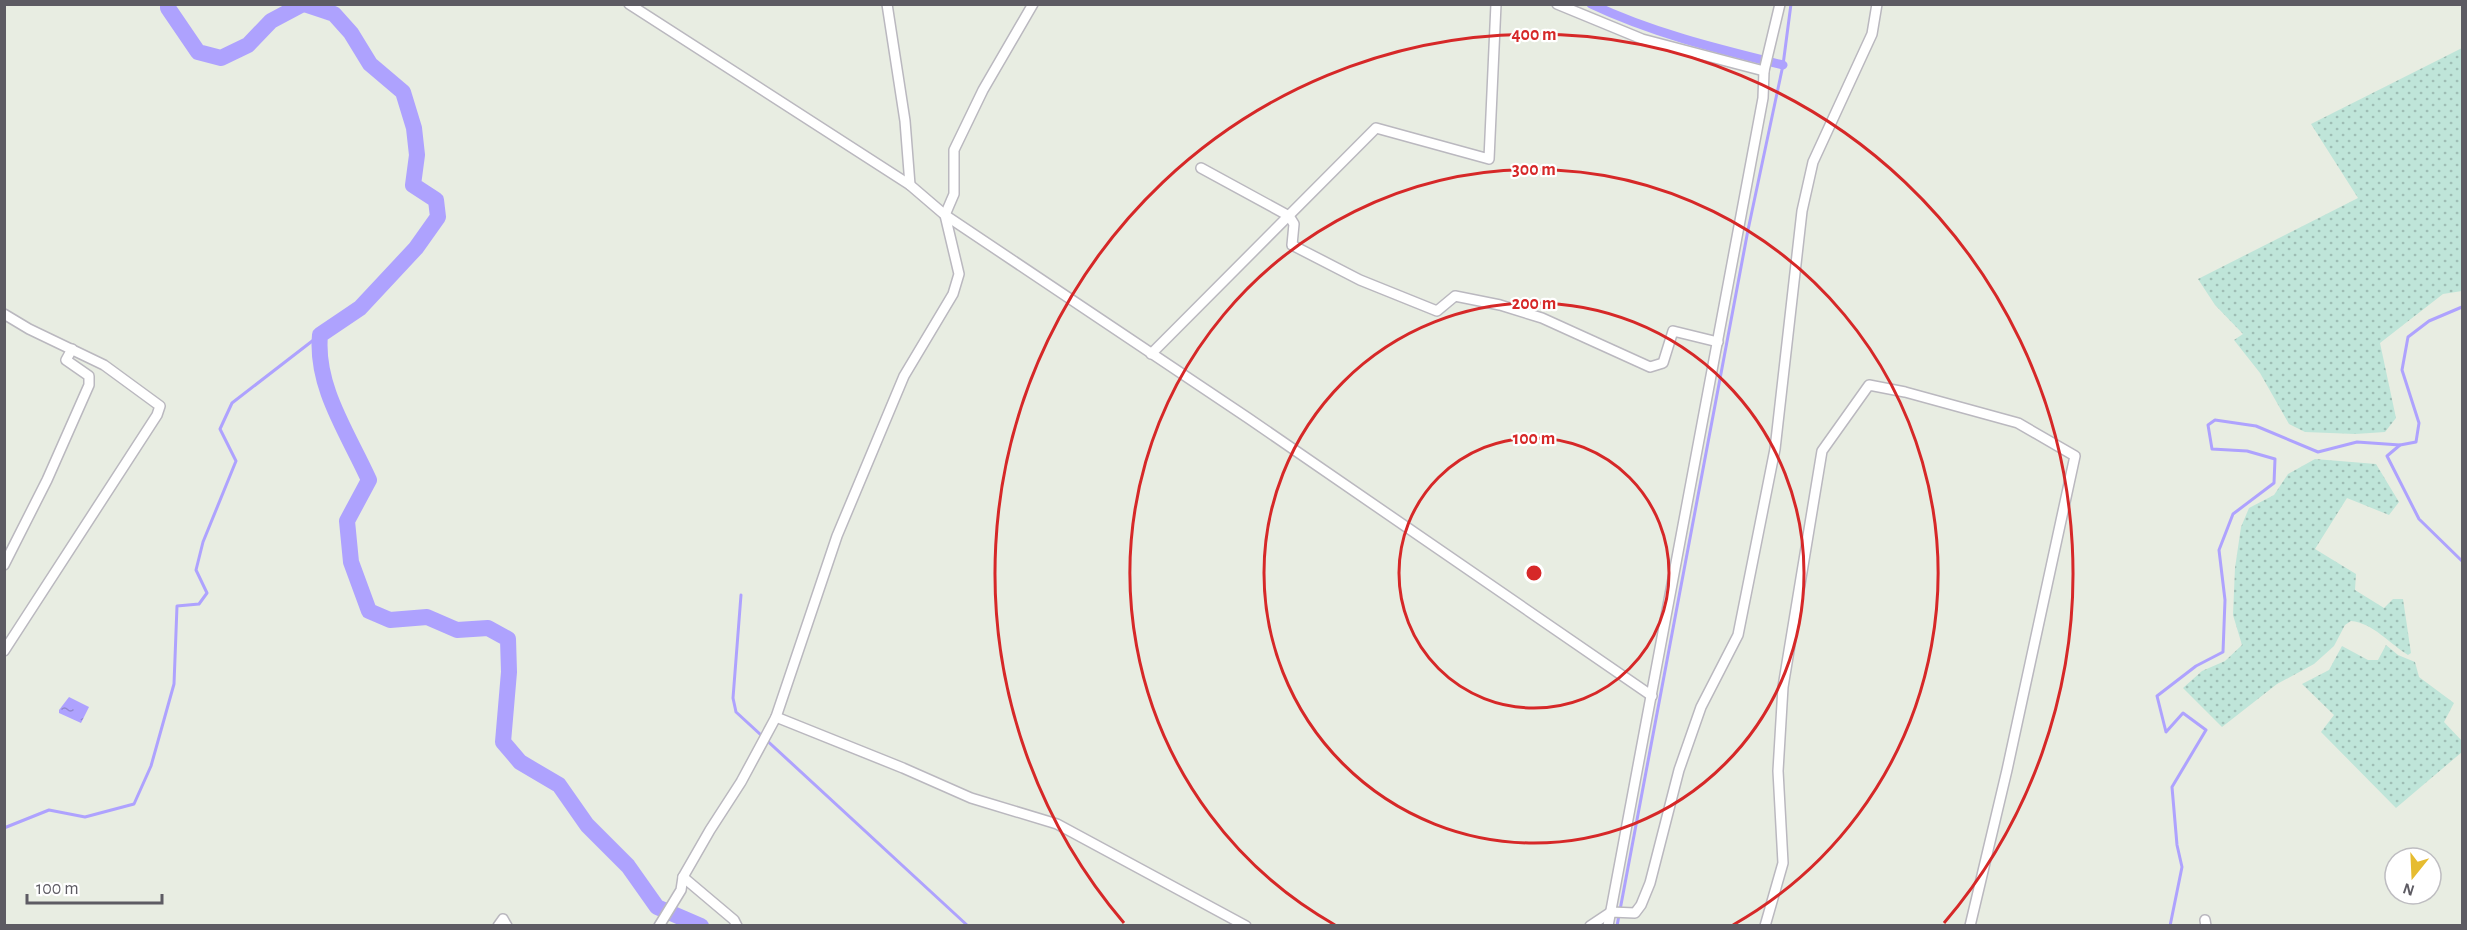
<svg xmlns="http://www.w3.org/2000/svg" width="2467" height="930" font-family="'Alegreya Sans',sans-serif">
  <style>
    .grass { fill: url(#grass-dots) }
    .water { fill: url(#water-ripples) }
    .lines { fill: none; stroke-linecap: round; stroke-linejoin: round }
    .stream { stroke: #aea2fe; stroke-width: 3 }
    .canal { stroke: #aea2fe; stroke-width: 9 }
    .river { stroke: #aea2fe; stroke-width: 16 }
    .minor-casing { stroke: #bab8bf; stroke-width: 12 }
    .minor { stroke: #fff; stroke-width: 9 }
    .ring { fill: none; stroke: #d62828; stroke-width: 3 }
    .centre { fill: #d62828; stroke: #fff; stroke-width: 3 }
    .ring-label { font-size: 18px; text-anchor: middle; font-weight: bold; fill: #d62828; stroke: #fff; stroke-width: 4.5; stroke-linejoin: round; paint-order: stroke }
  </style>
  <defs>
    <pattern id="grass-dots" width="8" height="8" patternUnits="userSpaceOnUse" patternTransform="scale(1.5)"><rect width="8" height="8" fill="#bfe5d9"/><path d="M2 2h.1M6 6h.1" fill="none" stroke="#9ebdb4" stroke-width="1.8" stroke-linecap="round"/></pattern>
    <pattern id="water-ripples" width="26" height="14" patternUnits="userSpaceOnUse" patternTransform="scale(1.5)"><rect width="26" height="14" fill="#aea2fe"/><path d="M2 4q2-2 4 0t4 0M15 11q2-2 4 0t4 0" fill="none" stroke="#9187d1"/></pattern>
  </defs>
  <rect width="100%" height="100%" fill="#e8ede2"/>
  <g class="grass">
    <polygon points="2462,48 2462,291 2443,294 2380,343 2396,418 2385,432 2355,434 2305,432 2289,424 2260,373 2234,340 2243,334 2215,305 2198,279 2358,198 2311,124"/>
    <path d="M2315,459L2376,464L2399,502L2389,515L2347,498L2315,549L2356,574L2355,590L2384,608L2393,599H2403L2411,653L2408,655C2390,644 2373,623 2351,621L2345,625L2334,646L2314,664L2277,684L2222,727L2183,688L2202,671L2225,661L2242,645L2233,615L2235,568L2241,527L2249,508L2274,495L2288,474Z"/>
    <polygon points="2386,645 2398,655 2415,662 2419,677 2454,703 2444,722 2462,741 2462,752 2396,808 2321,732 2334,715 2302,684 2329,670 2342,646 2368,660 2378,660"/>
  </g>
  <polygon class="water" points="69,697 89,707 81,723 59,713 59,710"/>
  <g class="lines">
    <g class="stream">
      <polyline points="2400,445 2387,456 2419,519 2462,561"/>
      <polyline points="741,595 733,698 736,712 968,926"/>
      <polyline points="4,828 49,810 85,817 134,804 151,766 174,684 177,606 199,604 207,593 196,570 203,542 236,461 220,429 232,403 320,335"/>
      <polyline points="1617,926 1748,230 1783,65 1791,4"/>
      <polyline points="2170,926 2182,867 2177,845 2172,787 2206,730 2183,713 2166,732 2157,696 2196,666 2223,652 2225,600 2219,550 2233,514 2274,483 2275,459 2247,451 2212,449 2208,425 2215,420 2256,426 2318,452 2357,442 2400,445 2416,442 2419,423 2402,370 2408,337 2429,321 2462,307"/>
    </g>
    <path class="canal" d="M1591,4C1652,33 1718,49 1783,65"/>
    <g class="river">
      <polyline points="168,4 168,8 198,52 221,58 248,45 271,21 303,4"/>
      <path d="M304,4L334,14L351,33L370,64L403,92L414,128L417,155L413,185L436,200L438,217L416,248L360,308L320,335C315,387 349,435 369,480L347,521L351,562L369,611L390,620L427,617L457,630L488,628L508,639L509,672L503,742L520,762L559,785L587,825L628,866L657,907L701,926"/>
    </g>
    <g class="minor-casing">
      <g id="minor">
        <polyline points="629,4 910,185 945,215 1248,418 1652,696"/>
        <polyline points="887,4 905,121 910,185"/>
        <polyline points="1557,4 1642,39 1764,71"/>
        <polyline points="1201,168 1289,216 1294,224 1292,245 1360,280 1437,311 1455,296 1500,305 1542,318 1650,367 1663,363 1673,331 1718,342"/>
        <polyline points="4,314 29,329 104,365 160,406 157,415 4,651"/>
        <polyline points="1151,354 1376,128 1489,159 1496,4"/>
        <polyline points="4,565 47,480 89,385 89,376 66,360 72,349"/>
        <polyline points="776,717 903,768 971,798 1057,824 1246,926"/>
        <polyline points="683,877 734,920 737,926"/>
        <polyline points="2205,920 2206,926"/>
        <polyline points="498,926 503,919 507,926"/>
        <polyline points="659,926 681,890 683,877 710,830 741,782 776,717 837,536 904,376 953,294 959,274 945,215 954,194 954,150 983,90 1033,4"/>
        <polyline points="1590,926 1611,912 1635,913 1641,905 1650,883 1679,770 1701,707 1738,635 1775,449 1802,211 1813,162 1872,34 1877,4"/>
        <polyline points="1608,926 1763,98 1764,71 1780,4"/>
        <polyline points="1765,926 1783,863 1778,771 1783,687 1822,451 1869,385 1905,392 2018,423 2075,456 2007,770 1970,926"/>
      </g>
    </g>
    <use href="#minor" class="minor"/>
  </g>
  <g class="ring">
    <circle cx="1534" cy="573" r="135"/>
    <circle cx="1534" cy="573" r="270"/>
    <path d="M1335 925A404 404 0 1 1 1733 925"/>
    <path d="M1124 923A539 539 0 1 1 1944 923"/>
  </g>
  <circle cx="1534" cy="573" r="9" class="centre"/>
  <g class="ring-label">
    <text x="1534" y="40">400 m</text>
    <text x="1534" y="175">300 m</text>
    <text x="1534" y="309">200 m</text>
    <text x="1534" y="444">100 m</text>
  </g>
  <rect width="2467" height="930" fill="none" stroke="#5d5b63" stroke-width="12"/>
  <g transform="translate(2413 876) rotate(198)"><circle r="28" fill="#ffffff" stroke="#bebdc1" stroke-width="1.5"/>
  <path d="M0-4.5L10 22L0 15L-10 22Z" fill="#e6bc30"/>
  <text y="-9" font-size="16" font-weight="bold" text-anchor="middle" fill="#5d5b63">N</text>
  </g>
  <path d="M27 894v9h135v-9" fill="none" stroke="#5d5b63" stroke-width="3"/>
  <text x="36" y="894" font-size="18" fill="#5d5b63" stroke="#ffffff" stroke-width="4.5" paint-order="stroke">100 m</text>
</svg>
